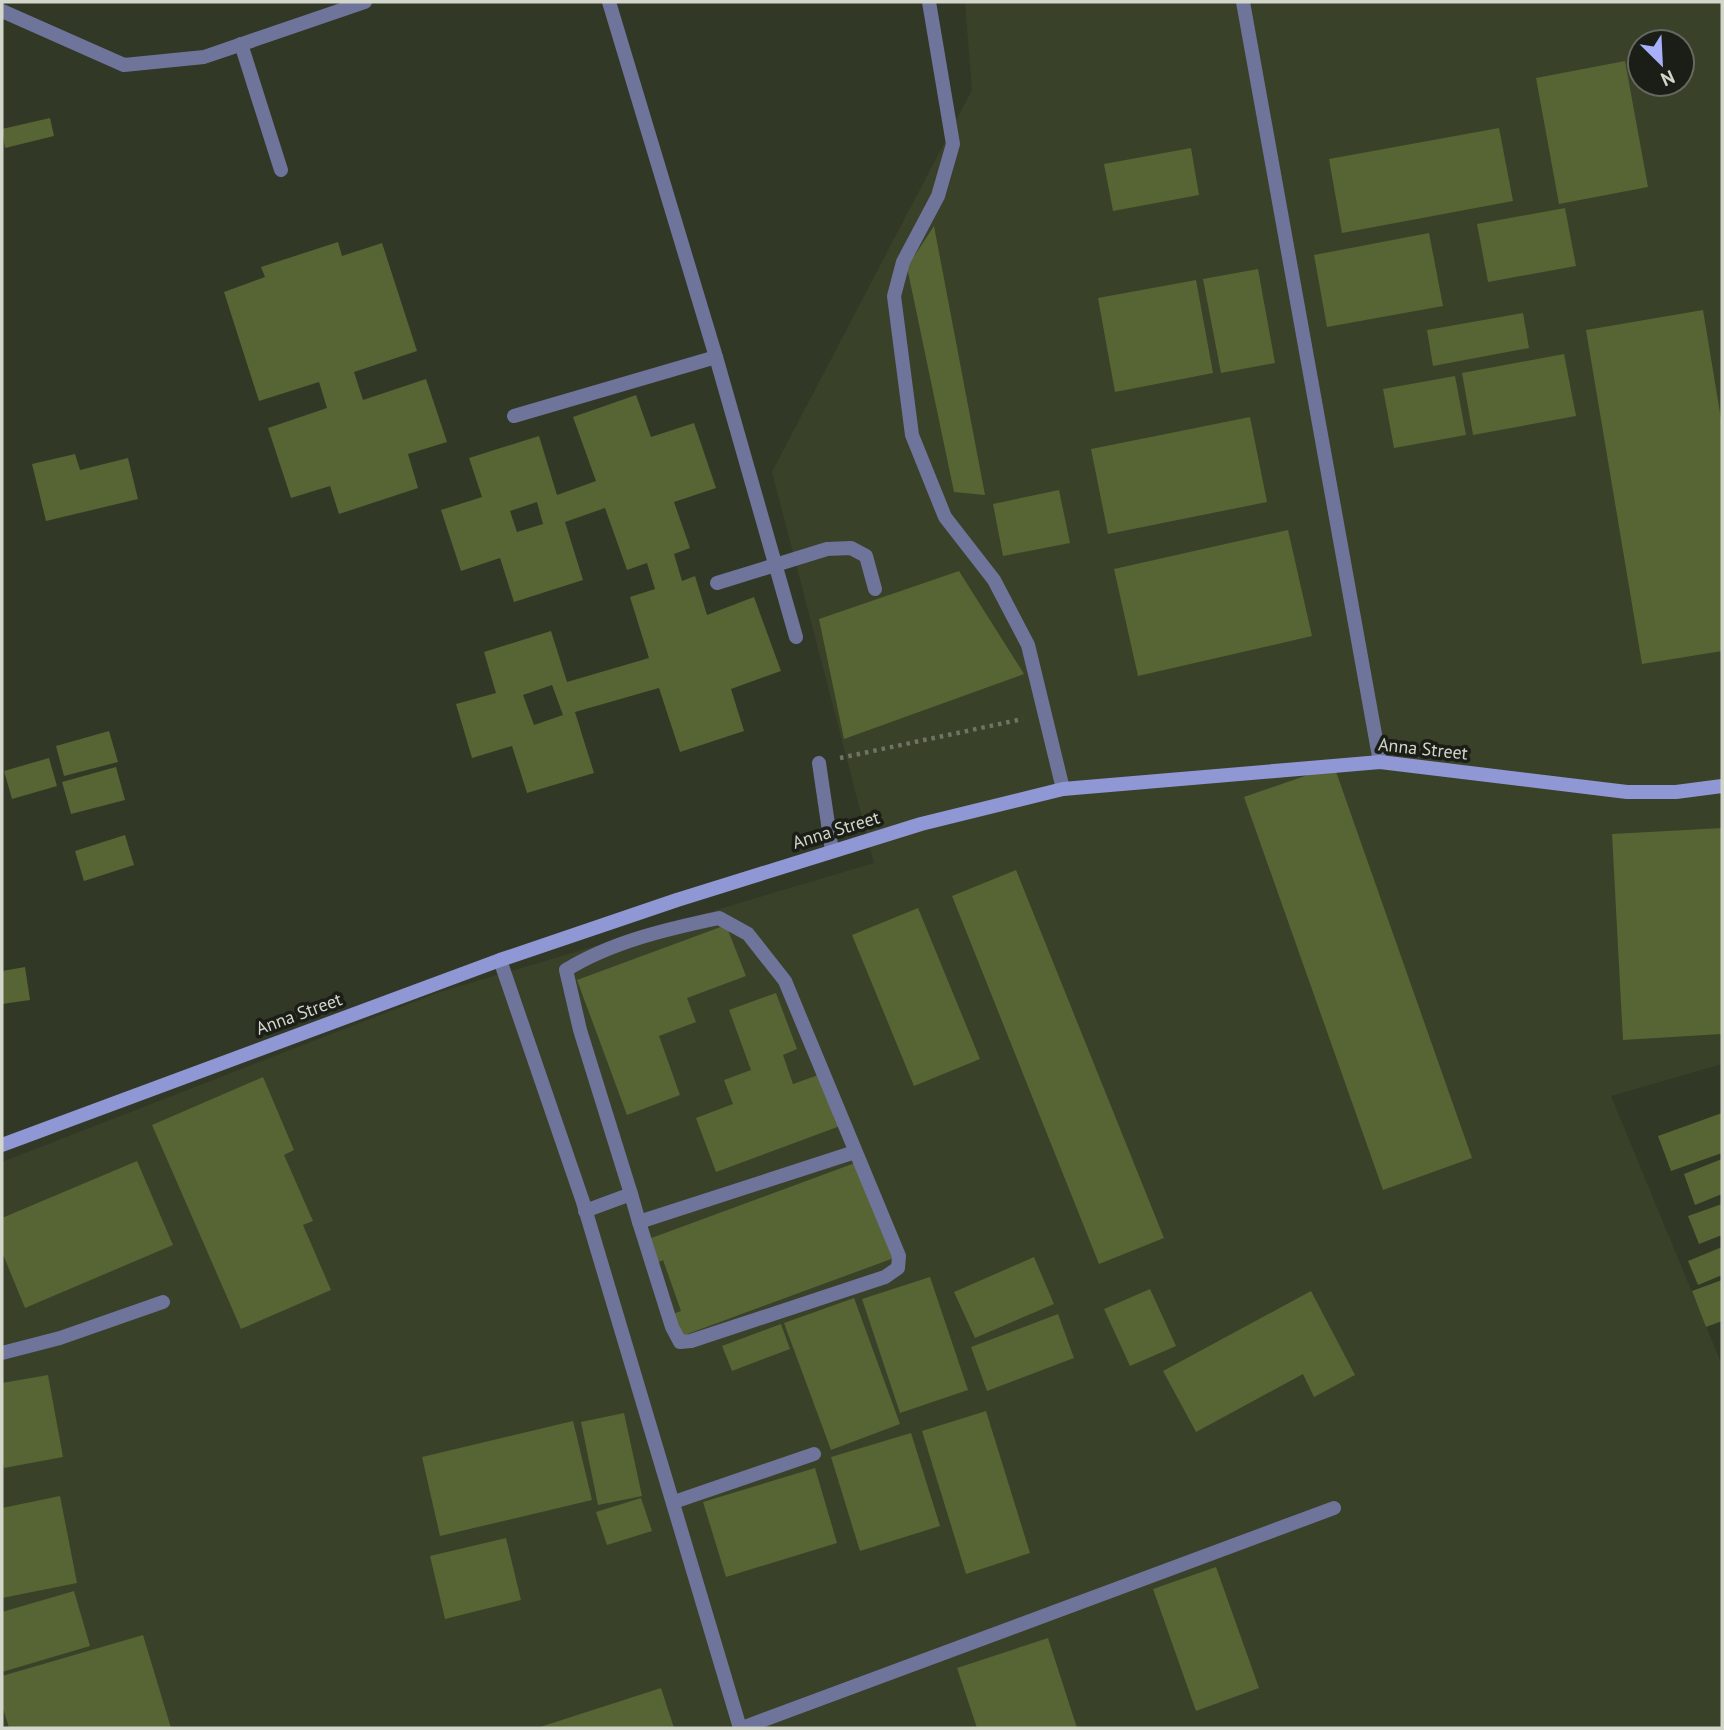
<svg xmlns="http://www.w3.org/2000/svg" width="1724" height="1730" font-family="'PT Sans',sans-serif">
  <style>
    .built { fill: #3a4129; fill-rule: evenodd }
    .building { fill: #576433; fill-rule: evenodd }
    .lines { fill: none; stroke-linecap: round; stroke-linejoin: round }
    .path { stroke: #6f7465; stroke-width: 4.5; stroke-dasharray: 3.5 5; stroke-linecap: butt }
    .lane { stroke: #6f749b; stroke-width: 14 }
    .street { stroke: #6f749b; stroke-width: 14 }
    .secondary { stroke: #9097d5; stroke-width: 14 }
    .labels { text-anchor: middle; stroke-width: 7; stroke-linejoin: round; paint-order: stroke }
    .street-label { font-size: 18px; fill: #d2d6cb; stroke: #1b1e16 }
  </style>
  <rect width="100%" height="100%" fill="#323826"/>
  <path class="built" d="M965,2H1722V1064L1611,1096L1722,1365V1728H2V1162L437,993L874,863L772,472L972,90ZM1640,42H1682V84H1640Z"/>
  <g class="building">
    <polygon points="1625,61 1648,187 1559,204 1536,78"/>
    <polygon points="50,118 54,136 5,148 2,129"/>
    <polygon points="1499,128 1513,201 1342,233 1329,159"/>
    <polygon points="1191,148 1199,195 1113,211 1104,164"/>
    <polygon points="1565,208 1576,266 1488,282 1477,224"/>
    <polygon points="934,226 985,495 954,492 907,267"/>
    <polygon points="1429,233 1443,306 1327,327 1314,255"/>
    <polygon points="338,242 342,256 382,243 417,351 354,372 363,400 426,379 447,442 408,454 418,488 339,514 330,486 291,498 268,428 327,408 319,382 259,401 224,292 265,277 261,267"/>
    <polygon points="1258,269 1275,363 1221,373 1203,279"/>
    <polygon points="1196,280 1213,373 1115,392 1098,298"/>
    <polygon points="1703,310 1722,425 1722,651 1642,664 1586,330"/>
    <polygon points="1523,313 1529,348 1433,366 1427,330"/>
    <polygon points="1564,354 1576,416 1473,435 1462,373"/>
    <polygon points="1455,376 1466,435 1394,448 1383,389"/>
    <path d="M636,395L651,437L694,423L716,488L674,502L690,548L674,554L682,581L695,576L707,615L754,597L781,671L731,689L744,731L680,752L659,688L575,712L594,773L527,793L512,746L472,758L456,704L496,693L484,652L551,631L567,682L649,658L630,597L655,589L647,563L627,570L605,508L565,522L583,580L514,602L500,558L461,571L441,510L482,497L469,458L539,436L557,495L596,481L573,417ZM537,502L543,524L517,532L510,511ZM552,685L563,715L534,725L523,695Z"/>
    <polygon points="1250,417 1267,502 1108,534 1091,449"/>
    <polygon points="75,454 80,470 128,458 138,499 46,521 32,464"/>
    <polygon points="1059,490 1070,543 1003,556 993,504"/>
    <polygon points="1288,530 1312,636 1138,676 1114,569"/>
    <polygon points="959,571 1024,674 844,739 819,619"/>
    <polygon points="109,731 118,762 64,776 56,746"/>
    <polygon points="49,758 57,786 12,799 4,771"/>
    <polygon points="1334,766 1472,1158 1383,1190 1244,797"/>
    <polygon points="116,767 125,800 71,814 62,782"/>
    <polygon points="1722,828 1722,1034 1623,1040 1612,834"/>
    <polygon points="125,835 134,865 84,881 75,851"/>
    <polygon points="1016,870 1164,1238 1099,1264 952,896"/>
    <polygon points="918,908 980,1059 914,1086 852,935"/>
    <polygon points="726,925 746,976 687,998 696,1022 659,1036 680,1095 627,1115 577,980"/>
    <polygon points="25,967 30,1000 2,1004 2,971"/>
    <polygon points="776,993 797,1049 783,1055 793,1084 821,1074 840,1126 716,1172 696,1118 733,1104 724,1080 751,1070 729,1010"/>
    <polygon points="263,1077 294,1150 284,1155 313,1221 303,1225 331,1290 241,1329 152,1125"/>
    <polygon points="1722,1113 1722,1153 1671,1171 1658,1136"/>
    <polygon points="1722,1159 1722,1194 1695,1205 1684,1174"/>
    <polygon points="137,1161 173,1245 25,1308 2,1252 2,1218"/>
    <polygon points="855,1163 894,1258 682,1336 673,1314 681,1311 663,1260 655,1264 646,1240"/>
    <polygon points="1722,1204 1722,1235 1699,1244 1688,1216"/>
    <polygon points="1722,1247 1722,1275 1698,1285 1688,1261"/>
    <polygon points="1034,1257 1054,1304 975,1338 954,1292"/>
    <polygon points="930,1277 968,1390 900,1413 862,1299"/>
    <polygon points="1722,1280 1722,1321 1706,1327 1692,1291"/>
    <polygon points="1150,1289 1176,1346 1130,1366 1104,1309"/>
    <polygon points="1311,1291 1355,1375 1314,1397 1303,1374 1196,1432 1163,1371"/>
    <polygon points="854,1298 900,1424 831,1450 784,1323"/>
    <polygon points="1058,1314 1074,1358 987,1391 971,1347"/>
    <polygon points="781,1324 790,1349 732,1371 722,1346"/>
    <polygon points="48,1375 63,1457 4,1468 2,1457 2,1383"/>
    <polygon points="986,1411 1030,1553 966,1574 922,1431"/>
    <polygon points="624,1413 642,1496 598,1505 581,1422"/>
    <polygon points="573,1421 592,1500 440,1536 422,1457"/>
    <polygon points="911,1433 940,1526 860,1551 831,1457"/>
    <polygon points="815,1468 837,1543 726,1577 703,1502"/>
    <polygon points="60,1496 77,1583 2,1598 2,1508"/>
    <polygon points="641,1498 652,1531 607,1545 596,1512"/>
    <polygon points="506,1538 521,1600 445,1619 430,1556"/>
    <polygon points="1216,1567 1259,1688 1196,1711 1153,1589"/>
    <polygon points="74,1591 90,1646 2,1672 2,1612"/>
    <polygon points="143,1635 171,1728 9,1728 2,1705 2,1676"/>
    <polygon points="1048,1638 1077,1728 977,1728 957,1668"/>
    <polygon points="661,1688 674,1728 537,1728"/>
  </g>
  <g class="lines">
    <polyline class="path" points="840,758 1023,719"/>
    <g class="lane">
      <polyline points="609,2 716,357"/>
      <polyline points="929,2 953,144 938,196 903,262 894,296 912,435 945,517 994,580 1028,645 1063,789"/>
      <polyline points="2,11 124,65 204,57 365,2"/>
      <polyline points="241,44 281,170"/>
      <polyline points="514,416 716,357 796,637"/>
      <polyline points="717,583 827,549 851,548 866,556 875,589"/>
      <polyline points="819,763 832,851"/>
      <polyline points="2,1353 60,1338 163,1302"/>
      <polyline points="674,1502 814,1454"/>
    </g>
    <g class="street">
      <polyline points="1243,2 1380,762"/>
      <polyline points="500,960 583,1202 740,1728"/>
      <path d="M631,1194L580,1030L566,970C611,942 667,929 719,918L748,934L785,981L899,1256L898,1268L885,1277L691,1341L680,1342L672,1327L639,1222"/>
      <polyline points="585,1211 631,1194 639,1222 855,1152"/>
      <polyline points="742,1728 1334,1508"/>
    </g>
    <polyline class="secondary" points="2,1145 500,960 677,900 921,824 1063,789 1380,762 1627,792 1676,792 1722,786"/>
  </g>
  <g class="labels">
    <g class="street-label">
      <text transform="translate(1423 749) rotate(6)" y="6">Anna Street</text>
      <text transform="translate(836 830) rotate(-17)" y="6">Anna Street</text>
      <text transform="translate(299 1014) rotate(-20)" y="6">Anna Street</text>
    </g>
  </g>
  <rect width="1724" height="1730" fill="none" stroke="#d2d6cb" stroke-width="7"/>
  <g transform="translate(1661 63) rotate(156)"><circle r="33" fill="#1b1e16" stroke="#64685e" stroke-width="2"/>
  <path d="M0-5L12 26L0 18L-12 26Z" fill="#a8b0fc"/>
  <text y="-10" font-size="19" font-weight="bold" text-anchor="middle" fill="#d2d6cb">N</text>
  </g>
</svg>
